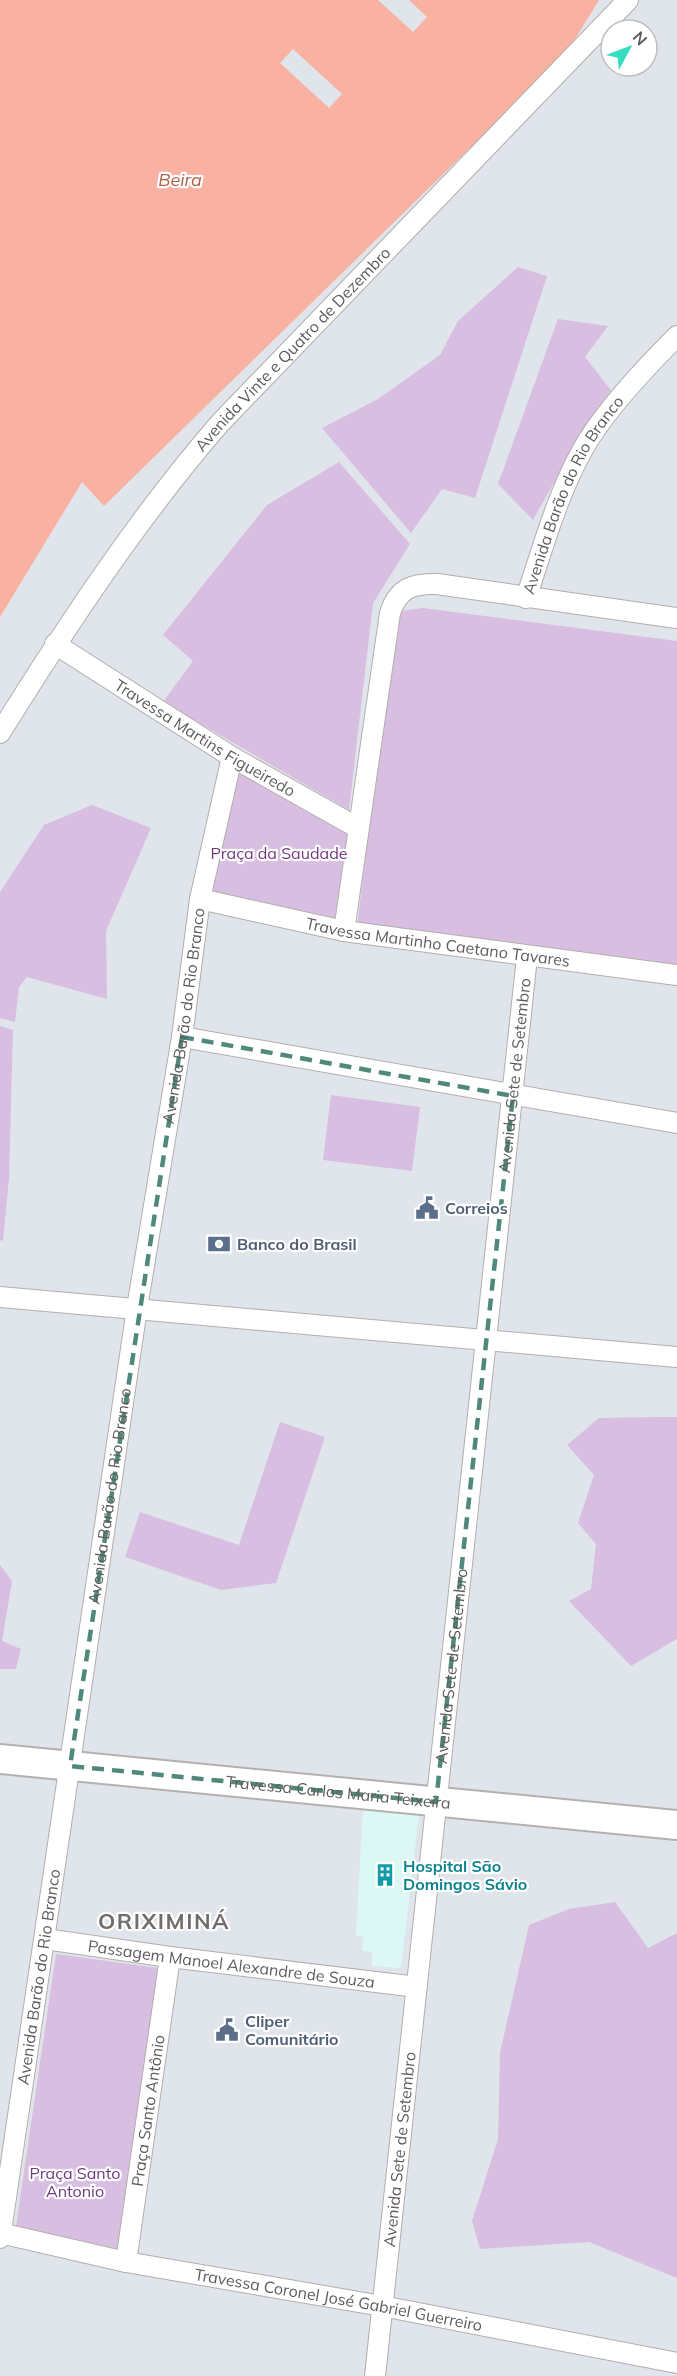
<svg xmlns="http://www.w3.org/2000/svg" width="677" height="2376" font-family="Mulish,sans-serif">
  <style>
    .medical { fill: #dcf8f4 }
    .green { fill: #d8bee1 }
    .water { fill: #f9b1a2 }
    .pier { fill: #e0e5eb }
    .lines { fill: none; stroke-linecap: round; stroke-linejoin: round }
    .street-casing { stroke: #b2aeac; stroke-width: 22 }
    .secondary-casing { stroke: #b5b0ad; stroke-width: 32 }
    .street { stroke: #fff; stroke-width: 20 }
    .secondary { stroke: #fff; stroke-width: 28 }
    .marked { fill: none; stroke: #51887c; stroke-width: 4.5; stroke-dasharray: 12 8; stroke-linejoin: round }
    .labels { text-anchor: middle; stroke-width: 4.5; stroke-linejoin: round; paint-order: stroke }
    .street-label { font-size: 16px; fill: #605b59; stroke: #fff }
    .park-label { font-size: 16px; fill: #70397f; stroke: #fff }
    .service-label { font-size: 16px; font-weight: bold; fill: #4e5e75; stroke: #fff; text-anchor: start }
    .culture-label { font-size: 16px; font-weight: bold; fill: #0d838f; stroke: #fff; text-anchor: start }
    .water-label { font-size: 18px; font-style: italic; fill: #b16044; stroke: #fff }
    .district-label { font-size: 22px; font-weight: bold; letter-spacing: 1.5px; fill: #726c6a; stroke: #fff }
  </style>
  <rect width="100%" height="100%" fill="#e0e5eb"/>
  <polygon class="medical" points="363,1807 419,1814 401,1968 372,1966 372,1952 362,1951 363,1937 356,1936"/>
  <g class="green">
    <polygon points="518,267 547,276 475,498 442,489 411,533 322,428 378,399 440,355 458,321"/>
    <polygon points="558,319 608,326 585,357 611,390 584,429 533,520 498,484"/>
    <polygon points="339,462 410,544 373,603 349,810 163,702 193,661 163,635 267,505"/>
    <polygon points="423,608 677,641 677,967 357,927 393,624 402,611"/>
    <polygon points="235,762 354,829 340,925 206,894"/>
    <polygon points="92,805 151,828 106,931 107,999 27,977 19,987 15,1022 0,1018 0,892 44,825"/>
    <polygon points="0,1026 13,1030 9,1178 3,1241 0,1240"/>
    <polygon points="331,1095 420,1107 412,1171 323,1160"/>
    <polygon points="657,1417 677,1417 677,1639 631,1666 569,1601 591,1589 596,1544 578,1523 594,1475 567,1445 599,1418"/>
    <polygon points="280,1422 325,1437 276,1583 221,1590 125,1557 140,1512 239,1545"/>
    <polygon points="0,1565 12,1581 2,1641 21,1649 16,1669 0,1669"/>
    <polygon points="615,1902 648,1948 677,1933 677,2278 589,2242 480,2249 472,2221 498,2139 500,2053 529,1925 569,1909"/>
    <polygon points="56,1954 158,1968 119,2249 16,2226"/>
  </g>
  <polygon class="water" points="0,0 599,0 566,54 104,506 82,482 0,617"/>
  <g class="pier">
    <polygon points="378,0 409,0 427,17 413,32"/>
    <polygon points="293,49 342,94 329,108 280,63"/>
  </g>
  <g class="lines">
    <g class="street-casing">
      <g id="street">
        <path id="s1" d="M526,598C543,548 557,495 583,449C603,413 648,365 677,336"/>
        <path id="s2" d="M55,644L232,757L358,828"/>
        <path id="s3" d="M0,733C66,627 139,516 221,422L628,0"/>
        <path id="s4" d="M200,899L344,931L677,975"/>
        <path d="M344,931L390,613C398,588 413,583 437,584L677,618"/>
        <polyline points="182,1037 677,1123"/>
        <polyline points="0,1297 677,1357"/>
        <path id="s5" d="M45,1939L170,1957L417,1987"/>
        <path id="s6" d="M0,2233L126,2262L382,2306L677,2363"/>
        <path id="s7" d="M0,2238L137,1308L182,1037L200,899L232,757"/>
        <path id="s8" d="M126,2262L170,1957"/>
        <path id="s9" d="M375,2376L527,957"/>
      </g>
    </g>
    <g class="secondary-casing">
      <g id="secondary">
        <path id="s10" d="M0,1759L677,1825"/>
      </g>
    </g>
    <use href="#street" class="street"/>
    <use href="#secondary" class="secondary"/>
  </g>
  <path class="marked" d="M182,1037L513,1096L436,1802L70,1766Z"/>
  <defs>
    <g id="civic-bare" transform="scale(1.8)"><path d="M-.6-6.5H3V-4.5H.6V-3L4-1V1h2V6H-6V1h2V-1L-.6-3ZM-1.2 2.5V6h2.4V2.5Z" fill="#5c6f8a" stroke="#fff" stroke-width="2.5" paint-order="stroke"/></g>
    <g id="bank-bare" transform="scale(1.8)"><path d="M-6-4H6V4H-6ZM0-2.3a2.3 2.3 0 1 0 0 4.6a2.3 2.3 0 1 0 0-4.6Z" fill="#5c6f8a" stroke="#fff" stroke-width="2.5" paint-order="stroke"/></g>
    <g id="building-bare" transform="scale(1.8)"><path d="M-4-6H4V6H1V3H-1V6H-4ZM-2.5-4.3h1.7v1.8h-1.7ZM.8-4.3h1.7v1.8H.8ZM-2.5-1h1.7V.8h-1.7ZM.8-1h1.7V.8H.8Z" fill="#0f9aa8" stroke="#fff" stroke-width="2.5" paint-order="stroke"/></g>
  </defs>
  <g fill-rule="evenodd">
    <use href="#civic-bare" x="427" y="1208"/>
    <use href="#bank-bare" x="219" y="1244"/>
    <use href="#building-bare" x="385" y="1875"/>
    <use href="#civic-bare" x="227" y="2030"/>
  </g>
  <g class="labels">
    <g class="street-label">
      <text dy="6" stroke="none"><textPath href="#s3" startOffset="484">Avenida Vinte e Quatro de Dezembro</textPath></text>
      <text dy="6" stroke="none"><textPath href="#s1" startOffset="114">Avenida Barão do Rio Branco</textPath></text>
      <text dy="6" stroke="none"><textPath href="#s2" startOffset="177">Travessa Martins Figueiredo</textPath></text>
      <text dy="6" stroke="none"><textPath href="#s4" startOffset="242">Travessa Martinho Caetano Tavares</textPath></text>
      <text dy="6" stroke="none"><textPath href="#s7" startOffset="1236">Avenida Barão do Rio Branco</textPath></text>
      <text dy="6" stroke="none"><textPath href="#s9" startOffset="1308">Avenida Sete de Setembro</textPath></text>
      <text dy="6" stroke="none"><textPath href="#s7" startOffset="750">Avenida Barão do Rio Branco</textPath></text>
      <text dy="6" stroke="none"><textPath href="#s9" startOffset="714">Avenida Sete de Setembro</textPath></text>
      <text dy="6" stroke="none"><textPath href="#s10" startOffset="340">Travessa Carlos Maria Teixeira</textPath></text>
      <text dy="6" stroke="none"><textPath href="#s5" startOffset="188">Passagem Manoel Alexandre de Souza</textPath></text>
      <text dy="6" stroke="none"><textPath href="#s7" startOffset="264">Avenida Barão do Rio Branco</textPath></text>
      <text dy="6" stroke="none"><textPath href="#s8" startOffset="153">Praça Santo Antônio</textPath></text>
      <text dy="6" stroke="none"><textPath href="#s9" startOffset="228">Avenida Sete de Setembro</textPath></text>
      <text dy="6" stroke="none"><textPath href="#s6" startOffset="345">Travessa Coronel José Gabriel Guerreiro</textPath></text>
    </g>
    <g class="park-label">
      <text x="279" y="859">Praça da Saudade</text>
      <text x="75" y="2179">Praça Santo<tspan x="75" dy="18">Antonio</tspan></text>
    </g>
    <g class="service-label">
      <text x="445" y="1214">Correios</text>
      <text x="237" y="1250">Banco do Brasil</text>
      <text x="245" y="2027">Cliper<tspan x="245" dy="18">Comunitário</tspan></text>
    </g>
    <g class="culture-label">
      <text x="403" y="1872">Hospital São<tspan x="403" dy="18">Domingos Sávio</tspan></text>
    </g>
    <g class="water-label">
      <text x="180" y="186">Beira</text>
    </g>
    <g class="district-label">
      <text x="164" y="1929">ORIXIMINÁ</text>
    </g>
  </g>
  <g transform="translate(629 48) rotate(49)"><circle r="28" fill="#ffffff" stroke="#bfbdbd" stroke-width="1.5"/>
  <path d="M0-4.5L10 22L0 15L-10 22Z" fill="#34ddbe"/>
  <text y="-9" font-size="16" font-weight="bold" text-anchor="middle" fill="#605b59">N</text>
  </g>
</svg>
